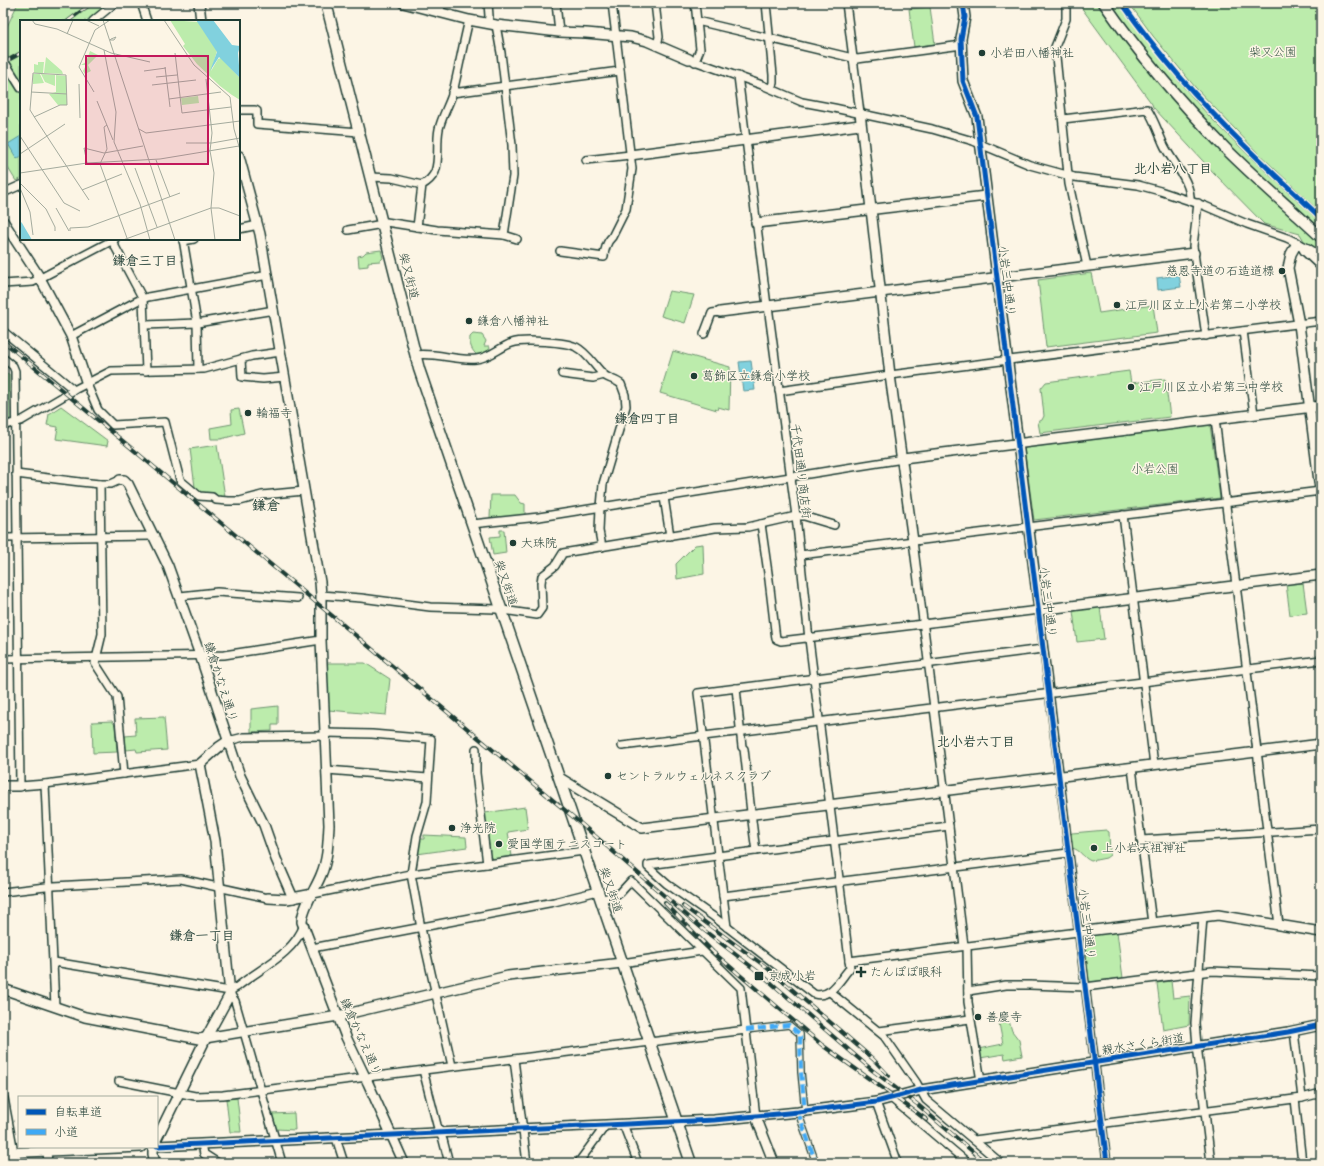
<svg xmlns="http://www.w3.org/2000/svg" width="1324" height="1166" font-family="'Architects Daughter','Klee One',sans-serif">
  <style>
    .green { fill: #bcecac; stroke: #6e9470 }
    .water { fill: #81d1de; stroke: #5a969a }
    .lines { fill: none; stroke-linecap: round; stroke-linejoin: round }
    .pedestrian-casing { stroke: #1f3d34; stroke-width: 8 }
    .minor-casing { stroke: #1f3d34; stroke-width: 10 }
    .tertiary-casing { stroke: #1f3d34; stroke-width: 12 }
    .secondary-casing { stroke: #1f3d34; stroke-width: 13 }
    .pedestrian { stroke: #fcf5e5; stroke-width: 5.5 }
    .minor { stroke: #fcf5e5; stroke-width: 7 }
    .tertiary { stroke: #fcf5e5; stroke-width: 9 }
    .secondary { stroke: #fcf5e5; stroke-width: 10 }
    .rail-casing { stroke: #1f3d34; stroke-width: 4 }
    .rail { stroke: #fcf5e5; stroke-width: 2.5; stroke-dasharray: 8; stroke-linecap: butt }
    .quiet { stroke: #3fa9f5; stroke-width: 4; stroke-dasharray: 8 4; stroke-linecap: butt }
    .cycleway-casing { stroke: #fcf5e5; stroke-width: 8 }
    .cycleway { stroke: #0057b8; stroke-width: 5 }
    .poi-dot { fill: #1f3d34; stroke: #fcf5e5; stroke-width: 1.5 }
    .labels { text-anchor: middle; stroke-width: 3; stroke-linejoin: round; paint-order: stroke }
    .park-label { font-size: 12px; fill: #375746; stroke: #fcf5e5 }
    .poi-label { font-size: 12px; fill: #1f3d34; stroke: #fcf5e5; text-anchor: start }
    .street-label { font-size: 12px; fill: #1f3d34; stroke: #fcf5e5 }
    .neighbourhood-label { font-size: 13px; font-weight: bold; fill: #1f3d34; stroke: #fcf5e5 }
    .quarter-label { font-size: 14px; font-weight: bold; fill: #1f3d34; stroke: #fcf5e5 }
    .inset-road { fill: none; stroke: #a4ab9e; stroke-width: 1 }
    .view { fill: #c2185b; fill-opacity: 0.15; stroke: #c2185b; stroke-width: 2 }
    .inset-edge { fill: none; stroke: #1f3d34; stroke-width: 2 }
  </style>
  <rect width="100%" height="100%" fill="#fcf5e5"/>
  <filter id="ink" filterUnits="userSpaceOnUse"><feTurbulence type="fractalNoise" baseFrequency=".025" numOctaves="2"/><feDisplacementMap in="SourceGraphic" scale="8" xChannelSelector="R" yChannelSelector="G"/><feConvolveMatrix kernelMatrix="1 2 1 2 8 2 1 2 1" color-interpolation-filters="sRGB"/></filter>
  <g filter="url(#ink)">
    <g class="green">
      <polygon points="18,3 110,3 87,21 21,21 21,91 20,92 21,94 21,179 16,181 3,160 3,57 4,56 3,54 3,35"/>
      <path d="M1078,3H1098C1138,61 1183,114 1234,163C1262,190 1292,216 1321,243V252L1304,241L1300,234L1264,224L1214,173L1153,107L1152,104Z"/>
      <path d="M1110,3H1118C1147,42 1177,81 1210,117C1245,153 1281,186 1318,220L1313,225C1282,195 1249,166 1219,134C1179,93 1144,49 1110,3Z"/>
      <polygon points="1129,3 1321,3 1321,207 1318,210 1255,150 1195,87 1153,36"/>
      <polygon points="930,7 935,44 914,47 909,9"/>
      <polygon points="381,250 383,258 380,261 368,262 368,266 359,267 358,256 363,255 366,252"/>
      <polygon points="1091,273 1099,313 1153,305 1157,333 1046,347 1038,280"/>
      <polygon points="669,291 694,295 685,323 661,316"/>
      <path d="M473,334L482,335L486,341L484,346H489L490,348C488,354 482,354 477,355C472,351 469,344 470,337Z"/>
      <polygon points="673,351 730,367 729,410 718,407 717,410 660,393"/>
      <polygon points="1129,371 1131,383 1165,379 1170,417 1040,433 1038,422 1042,420 1044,416 1041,388 1046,382"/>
      <polygon points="3,374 9,374 10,419 3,420"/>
      <polygon points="61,406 108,441 107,446 56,439 58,427 47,425 49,414"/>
      <polygon points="239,409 244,433 221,439 211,439 210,428 232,424 231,410"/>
      <polygon points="1210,425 1220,498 1034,520 1024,448"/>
      <polygon points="217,445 225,497 218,497 215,493 201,493 195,487 190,449"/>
      <polygon points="491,495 515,495 521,503 525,504 525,515 490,518"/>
      <polygon points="500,530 504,530 506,553 493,555 490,537 500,536"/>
      <polygon points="703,544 704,574 677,579 676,564 695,545"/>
      <polygon points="1303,583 1307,613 1290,615 1286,584"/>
      <polygon points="1100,607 1104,639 1077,642 1073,611"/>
      <polygon points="326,663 365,663 390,679 386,715 328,710"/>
      <polygon points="278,706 278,725 272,725 272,731 251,732 251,709"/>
      <polygon points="164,717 167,750 137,752 136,749 126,750 125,736 136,735 135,718"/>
      <polygon points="112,721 115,725 117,752 93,753 92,722"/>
      <polygon points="525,807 528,829 508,832 512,856 493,859 490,857 484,814 485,813"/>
      <path d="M1106,830L1109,832L1110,855L1106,858L1091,861C1083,858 1081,850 1072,848L1070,835L1072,833Z"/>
      <polygon points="424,835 466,837 467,847 417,854 419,839 424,839"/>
      <polygon points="1117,932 1123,978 1091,982 1089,981 1084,940 1087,936"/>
      <polygon points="1171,981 1173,998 1190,996 1189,1025 1163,1030 1157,983"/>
      <polygon points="1009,1021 1012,1031 1019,1040 1022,1056 1005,1059 1004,1054 980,1058 978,1049 1003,1044 999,1023"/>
      <polygon points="237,1098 241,1132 230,1132 226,1099"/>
      <polygon points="294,1113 295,1130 276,1129 272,1114"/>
    </g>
    <g class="water">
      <polygon points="21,136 21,156 17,159 8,144"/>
      <polygon points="1179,275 1181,287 1158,290 1157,278"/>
      <polygon points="751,361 755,390 743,391 739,362"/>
    </g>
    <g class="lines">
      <g class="pedestrian-casing">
        <g id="pedestrian">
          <polyline points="746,1030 789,1025 800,1034 801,1072 805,1111"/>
          <polyline points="798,1112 816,1163"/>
        </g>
      </g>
      <g class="minor-casing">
        <g id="minor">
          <polyline points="141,3 147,21"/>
          <polyline points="556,3 559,32"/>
          <polyline points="655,3 659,37 657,45"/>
          <polyline points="695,3 700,49 695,62"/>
          <polyline points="766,3 773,75 773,83 771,88"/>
          <polyline points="846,3 860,113"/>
          <polyline points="1066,3 1066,19 1055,47 1069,184 1087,266"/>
          <polyline points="440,13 441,3"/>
          <polyline points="93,21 115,3"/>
          <polyline points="697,21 857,59 962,45"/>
          <polyline points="488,24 489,16 488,3"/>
          <polyline points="496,25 501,53 512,145 513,176 504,235"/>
          <polyline points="3,59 21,88"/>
          <polyline points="689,59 762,85 802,102 834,108 932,129 973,141 1030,165 1074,177 1138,185 1160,191 1205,206 1247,224 1287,238 1308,248 1321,256"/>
          <polyline points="738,76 767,306"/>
          <polyline points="452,93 620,71"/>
          <polyline points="239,110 255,110 257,111 257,124 359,132"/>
          <path d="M1063,119L1147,109C1154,119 1158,132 1163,143C1170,160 1192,181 1190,201"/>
          <polyline points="586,160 630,155"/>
          <polyline points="370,177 392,178 422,185"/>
          <polyline points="3,193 21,185"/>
          <polyline points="1198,203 1193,246 1206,336"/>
          <polyline points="382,223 386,222 437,230 504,235 517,239"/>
          <path d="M417,227L422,185C428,182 432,178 435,172C440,158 436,144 439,129C442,116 449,105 453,92C459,68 463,44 469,20"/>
          <polyline points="239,229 258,225"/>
          <polyline points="348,230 383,224"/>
          <polyline points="111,239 143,299 146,371"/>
          <polyline points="183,239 197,323 198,369"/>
          <polyline points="183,241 194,239"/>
          <polyline points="1300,244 1304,251 1321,267"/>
          <path d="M560,251L604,257C604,251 607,241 612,237L626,209L632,169L612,3"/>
          <polyline points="3,284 33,282 115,239"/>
          <polyline points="768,306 796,516 809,639"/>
          <polyline points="145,325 197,323 274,310"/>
          <polyline points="3,331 74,390"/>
          <polyline points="1243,331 1254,414"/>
          <polyline points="704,334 712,313 720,312"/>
          <polyline points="71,336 137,301 148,297 268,275"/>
          <path d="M415,355C436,352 456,361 476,359C490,358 500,347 512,343C523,339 567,342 576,347C588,353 595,367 604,375C609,379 616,380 621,384L625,395L626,406L603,484L601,507"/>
          <polyline points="3,358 13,366 15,371 20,786 45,784 200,764"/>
          <polyline points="241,359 242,377 263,379 285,377"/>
          <polyline points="562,374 593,378 604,375"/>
          <polyline points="87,384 98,410 113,425 165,422 180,480 199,496 212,497 216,500 228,501 240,501 262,495 304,491"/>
          <polyline points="779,391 890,375 1321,321"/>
          <polyline points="1215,419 1279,925"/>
          <polyline points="3,426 21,421 74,390 111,371 204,369 252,356 281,352"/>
          <polyline points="16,474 80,482 100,484 111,484 120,480"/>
          <polyline points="100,484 102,634 95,663 117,697 124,774"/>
          <polyline points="664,497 670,536"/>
          <polyline points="600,507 599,531 602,547"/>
          <polyline points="1123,515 1154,765"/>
          <polyline points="472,524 539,517 903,459"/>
          <polyline points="761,524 769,580 776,639 781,641 1039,610 1107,1163"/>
          <polyline points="3,538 155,536"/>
          <polyline points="913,541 964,946"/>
          <polyline points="800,555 1321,491"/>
          <polyline points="321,595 361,598 430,607 496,609 537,615 542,608 541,583 542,576 555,566 563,553 715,528 748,527 796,516 804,516 834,525"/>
          <polyline points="180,596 217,592 298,598"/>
          <path d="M809,639C822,748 837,858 850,968C840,979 831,999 814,994L714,917L667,884L648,867V865L949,826"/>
          <polyline points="3,659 224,655 321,640"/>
          <path d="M736,688L742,747L744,749C748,783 751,817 756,851"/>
          <polyline points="325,733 372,734 431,739 427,802 417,836 411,874 421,928 452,1066"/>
          <polyline points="228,741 244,737 325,736"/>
          <polyline points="622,746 1321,660"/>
          <polyline points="476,749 476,773 487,864"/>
          <polyline points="1132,768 1152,923"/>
          <polyline points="327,770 428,778"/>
          <polyline points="45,784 55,1007"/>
          <polyline points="1141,840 1321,829"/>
          <polyline points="3,892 54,886 181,879 268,898"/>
          <polyline points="313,894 411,874 584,851"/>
          <polyline points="723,896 1068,853"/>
          <polyline points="601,900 620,893 631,881 741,988 756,1117"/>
          <polyline points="1203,917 1195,1023 1197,1045 1211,1163"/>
          <polyline points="727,927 698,693 1043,649"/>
          <polyline points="967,946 968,1002 981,1081"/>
          <polyline points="312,948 554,902 598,891"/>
          <polyline points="849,961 1078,932"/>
          <path d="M54,962L230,991L237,987C260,968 293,955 304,925"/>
          <polyline points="622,963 702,951"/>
          <polyline points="968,991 1006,985 1030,985 1085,987 1212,971 1321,976"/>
          <polyline points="830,992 884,1036 916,1082 926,1100 1001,1163"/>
          <polyline points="230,994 235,1001 244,1032 282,1163"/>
          <polyline points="879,1031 970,1019"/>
          <polyline points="1294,1031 1302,1098"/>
          <polyline points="514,1059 527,1163"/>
          <polyline points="423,1070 437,1125 443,1140 449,1163"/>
          <polyline points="119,1081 195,1096 223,1095 746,1030"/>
          <polyline points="891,1098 968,1163"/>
          <polyline points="1295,1099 1302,1163"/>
          <polyline points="876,1102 898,1163"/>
          <polyline points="623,1124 638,1163"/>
          <polyline points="336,1138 344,1163"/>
          <polyline points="974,1140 1302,1098 1321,1093"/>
          <polyline points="202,1144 204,1154 218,1163"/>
          <polyline points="47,1151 48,1163"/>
          <polyline points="13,1152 14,1163"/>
          <polyline points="578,1163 606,1125"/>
        </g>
      </g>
      <g class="tertiary-casing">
        <g id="tertiary">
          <polyline points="199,3 201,21"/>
          <polyline points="403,3 469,20 496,25 559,32 586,33 631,37 647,41 689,59"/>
          <polyline points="963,3 965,17 961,39 963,81 977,117 1039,610 1321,575"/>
          <polyline points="860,113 890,375 913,541"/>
          <polyline points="630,155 860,125"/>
          <path d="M239,156L260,234L320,582L321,595V640L329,825C328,842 328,859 321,875C316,888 302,908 302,922L346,1037L368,1083L404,1163"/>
          <polyline points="3,221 40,278 71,336 87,384"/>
          <polyline points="756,223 986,196"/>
          <polyline points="1297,243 1291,254 1288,268 1299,324 1321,497"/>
          <polyline points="720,312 1194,253"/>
          <polyline points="903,458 1321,406"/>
          <polyline points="120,480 124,480 128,484 168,566 200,655 240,776 264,825 276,859 293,898"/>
          <polyline points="560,778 642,828 1321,744"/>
          <polyline points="3,786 20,786"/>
          <polyline points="268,898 287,899 313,894"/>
          <polyline points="1078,932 1218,915 1321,932"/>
          <polyline points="3,989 85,1017 199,1039 338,1016 508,976 622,963"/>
          <polyline points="3,1098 13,1152"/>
          <polyline points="756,1117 774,1163"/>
          <polyline points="157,1138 206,1038 230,994 215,841 200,764 219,747 228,741"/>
          <polyline points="157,1146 714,1120 798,1112 876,1102 921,1090 1288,1032 1321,1025"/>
          <polyline points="153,1147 153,1154 155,1163"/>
          <polyline points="3,1153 141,1147"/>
        </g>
      </g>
      <g class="secondary-casing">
        <g id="secondary">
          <polyline points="326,3 419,369 691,1163"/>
          <path d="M1104,3C1140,55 1181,103 1225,148C1256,179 1289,207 1321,237"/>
        </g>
      </g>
      <use href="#pedestrian" class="pedestrian"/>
      <use href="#minor" class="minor"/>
      <use href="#tertiary" class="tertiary"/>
      <use href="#secondary" class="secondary"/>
      <g class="rail-casing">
        <g id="rail">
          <polyline points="68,21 92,3"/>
          <polyline points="3,63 21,53"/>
          <polyline points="3,341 572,816 705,931 761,974 872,1070 917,1104 986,1163"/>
          <polyline points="665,903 713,952 822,1045 927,1120"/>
          <polyline points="683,906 766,967 873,1059 889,1076"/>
        </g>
      </g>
      <use href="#rail" class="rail"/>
      <g class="quiet">
        <polyline points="746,1030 789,1025 800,1034 801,1072 805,1111"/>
        <polyline points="798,1112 816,1163"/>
      </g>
      <g class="cycleway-casing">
        <g id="cycleway">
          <polyline points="963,3 965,17 961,39 963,81 977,117 1107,1163"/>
          <path d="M1122,3C1158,54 1201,103 1246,147C1270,171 1296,194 1321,218"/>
          <polyline points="157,1146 714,1120 798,1112 876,1102 921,1090 1288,1032 1321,1025"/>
        </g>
      </g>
      <use href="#cycleway" class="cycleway"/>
    </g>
  </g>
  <g class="poi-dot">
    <circle cx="982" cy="53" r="4"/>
    <circle cx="1282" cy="271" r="4"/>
    <circle cx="1117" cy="305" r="4"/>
    <circle cx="469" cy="321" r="4"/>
    <circle cx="694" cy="376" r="4"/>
    <circle cx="1131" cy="387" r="4"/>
    <circle cx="248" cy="413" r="4"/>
    <circle cx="513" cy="543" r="4"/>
    <circle cx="608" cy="776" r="4"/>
    <circle cx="452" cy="828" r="4"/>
    <circle cx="499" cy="844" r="4"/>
    <circle cx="1094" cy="848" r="4"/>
    <path d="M859 966h4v4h4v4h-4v4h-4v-4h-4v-4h4z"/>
    <rect x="754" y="971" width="10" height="10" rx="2"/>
    <circle cx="978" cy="1017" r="4"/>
  </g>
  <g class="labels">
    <g class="park-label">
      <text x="1273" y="56">柴又公園</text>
      <text x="1155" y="473">小岩公園</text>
    </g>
    <g class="poi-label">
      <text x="990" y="57">小岩田八幡神社</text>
      <text x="1274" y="275" text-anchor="end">慈恩寺道の石造道標</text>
      <text x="1125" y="309">江戸川区立上小岩第二小学校</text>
      <text x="477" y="325">鎌倉八幡神社</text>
      <text x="702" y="380">葛飾区立鎌倉小学校</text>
      <text x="1139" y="391">江戸川区立小岩第三中学校</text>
      <text x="256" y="417">輪福寺</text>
      <text x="521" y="547">大珠院</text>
      <text x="616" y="780">セントラルウェルネスクラブ</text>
      <text x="460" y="832">浄光院</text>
      <text x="507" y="848">愛国学園テニスコート</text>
      <text x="1102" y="852">上小岩天祖神社</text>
      <text x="870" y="976">たんぽぽ眼科</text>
      <text x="768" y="980">京成小岩</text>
      <text x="986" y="1021">善慶寺</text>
    </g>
    <g class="street-label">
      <text transform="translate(409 276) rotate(76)" y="4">柴又街道</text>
      <text transform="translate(1007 281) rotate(83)" y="4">小岩三中通り</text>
      <text transform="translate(801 471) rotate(83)" y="4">千代田通り商店街</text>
      <text transform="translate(506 583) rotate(71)" y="4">柴又街道</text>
      <text transform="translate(1048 602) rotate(83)" y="4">小岩三中通り</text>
      <text transform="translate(221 682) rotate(72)" y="4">鎌倉かなえ通り</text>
      <text transform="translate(611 890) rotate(71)" y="4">柴又街道</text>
      <text transform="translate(1087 924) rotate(83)" y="4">小岩三中通り</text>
      <text transform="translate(361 1037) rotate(66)" y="4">鎌倉かなえ通り</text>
      <text transform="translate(1143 1044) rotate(-9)" y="4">親水さくら街道</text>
    </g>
    <g class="neighbourhood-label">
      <text x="1173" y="173">北小岩八丁目</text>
      <text x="145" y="265">鎌倉三丁目</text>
      <text x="647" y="423">鎌倉四丁目</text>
      <text x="976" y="746">北小岩六丁目</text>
      <text x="202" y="940">鎌倉一丁目</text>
    </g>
    <g class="quarter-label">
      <text x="266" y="510">鎌倉</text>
    </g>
  </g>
  <g transform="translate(20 20)">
    <rect width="220" height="220" fill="#fcf5e5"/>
    <path d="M150,0L178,2L197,31L191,51L198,39L201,38L220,58V80L212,75L214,72L212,75L200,66L177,44L163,26L165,24ZM70,31L78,35L68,45L71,51L65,54L63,51L66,45H61L66,42ZM26,37L42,51L43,54L24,53ZM18,42H24L23,53H14V44L18,45ZM13,54H20L24,63L13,64ZM21,54L35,55V66L25,62ZM36,55L46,56L47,85H38L29,74L36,72ZM178,76L179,83L162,85L161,78Z" fill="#bcecac"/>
    <path d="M176,0H193L212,25L220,26L218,33L220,58L199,37L190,51L197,32ZM0,201L2,203L12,220H1Z" fill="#81d1de"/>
    <path class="inset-road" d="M12,0L15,4L37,9L91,33L130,42M66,0L79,6M83,0L155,220M144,0L174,45L210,77L214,109L220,130M47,14L53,0M96,17L94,20H90L91,19ZM84,30L96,92L94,122L120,184L130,220M155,33L162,93L211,87M145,47L150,87M124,51L146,48M136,57L157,55M186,59L192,113L190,131L194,153L191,188L195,220M59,64L60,98M132,65L176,60M11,72L47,74M74,72L59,47L75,10L90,0M149,79L201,72M77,81L93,120M14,97L40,85H47L46,55L13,53L10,90L15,98L51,153L69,180M87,105L84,107L87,129L80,144L107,218M119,109L126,113L220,101M0,116L44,183L60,191M166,123H192L220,118M0,134L45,104M136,140L150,177M67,143L64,128L84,133L123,126M115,148L137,207M0,153L67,143L140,139L219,126M0,163L26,189L35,207V211M0,168L10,192L13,215M62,170L102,154M36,188L49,211M50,211V208L68,207L160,173M103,220L191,188H199L220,196"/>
    <path class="view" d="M66,36H188V144H66Z"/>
    <rect width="220" height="220" class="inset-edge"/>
  </g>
  <rect width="1324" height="1166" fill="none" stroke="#fcf5e5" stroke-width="16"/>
  <rect x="8" y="8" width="1308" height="1150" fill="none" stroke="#1f3d34" stroke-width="1.5" filter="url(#ink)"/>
  <rect x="18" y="1096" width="140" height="52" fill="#fcf5e5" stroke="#a4ab9e"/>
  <rect x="26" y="1109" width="20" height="6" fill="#0057b8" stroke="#a4ab9e"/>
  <text x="54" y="1116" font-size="12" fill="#1f3d34">自転車道</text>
  <rect x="26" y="1129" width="20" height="6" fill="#3fa9f5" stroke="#a4ab9e"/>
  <text x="54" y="1136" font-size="12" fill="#1f3d34">小道</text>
</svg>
